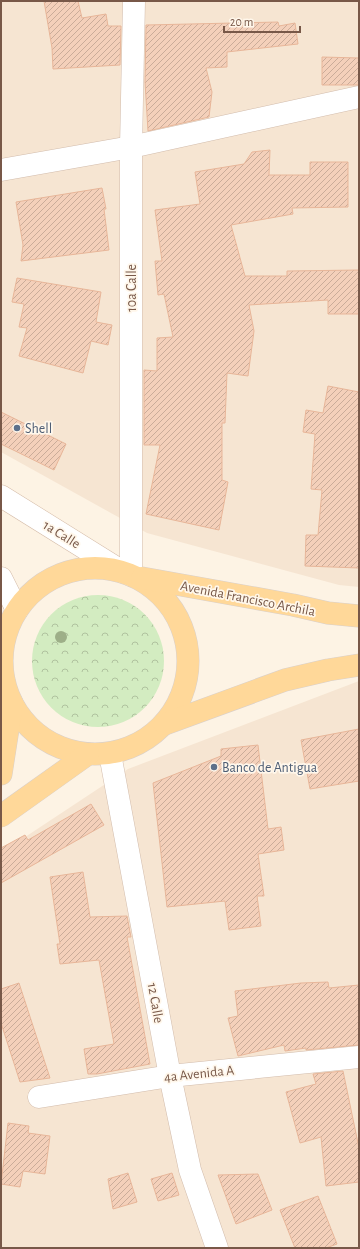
<svg xmlns="http://www.w3.org/2000/svg" width="360" height="1249" font-family="'Alegreya Sans',sans-serif">
  <style>
    .residential { fill: #f6e5d2 }
    .park { fill: url(#park-crowns) }
    .building { fill: url(#building-hatch); stroke: #e8b699 }
    .lines { fill: none; stroke-linecap: round; stroke-linejoin: round }
    .minor-casing { stroke: #d2bcac; stroke-width: 23 }
    .secondary-casing { stroke: #d5bca9; stroke-width: 23 }
    .primary-casing { stroke: #d9d0cc; stroke-width: 23 }
    .minor { stroke: #fff; stroke-width: 22 }
    .secondary { stroke: #fff; stroke-width: 22 }
    .primary { stroke: #ffd899; stroke-width: 22 }
    .tree { fill: #9daf88 }
    .service-dot { fill: #5c6f8a; stroke: #fff7eb; stroke-width: 1.5 }
    .labels { text-anchor: middle; stroke-width: 3.5; stroke-linejoin: round; paint-order: stroke }
    .street-label { font-size: 14px; fill: #785848; stroke: #fff7eb }
    .service-label { font-size: 14px; fill: #4e5e75; stroke: #fff7eb; text-anchor: start }
  </style>
  <defs>
    <pattern id="park-crowns" width="20" height="18" patternUnits="userSpaceOnUse"><rect width="20" height="18" fill="#d3ecc1"/><path d="M2 6a3 3 0 1 1 6 0M12 15a3 3 0 1 1 6 0" fill="none" stroke="#b0c29f"/></pattern>
    <pattern id="building-hatch" width="6" height="6" patternUnits="userSpaceOnUse"><rect width="6" height="6" fill="#f4d0ba"/><path d="M-1 1l2-2M0 6l6-6M5 7l2-2" fill="none" stroke="#caac99"/></pattern>
  </defs>
  <rect width="100%" height="100%" fill="#fdf3e4"/>
  <g class="residential">
    <polygon points="1,1 359,1 359,587 339,585 147,533 1,452"/>
    <polygon points="359,681 359,1248 1,1248 1,853 128,769"/>
  </g>
  <circle class="park" cx="98" cy="661" r="66"/>
  <g class="building">
    <polygon points="44,1 78,1 82,18 106,14 108,26 121,26 120,65 53,69 52,48"/>
    <polygon points="278,22 279,26 295,23 298,44 227,52 227,67 206,68 212,92 209,117 148,131 145,82 146,25"/>
    <polygon points="322,57 359,58 359,85 322,85"/>
    <polygon points="270,150 269,175 310,175 310,162 348,162 348,207 292,208 293,214 231,225 245,276 287,276 287,271 359,270 359,314 328,314 328,300 249,305 254,331 248,376 227,373 225,423 222,423 222,480 228,482 219,530 146,514 160,445 144,445 144,370 157,371 157,338 173,337 164,294 158,295 155,261 162,261 155,210 200,204 195,172 244,164 252,152"/>
    <polygon points="102,188 106,209 104,209 109,250 21,261 23,245 16,202"/>
    <polygon points="17,278 101,292 96,322 112,325 108,345 91,341 83,373 19,356 27,328 19,327 24,304 12,302"/>
    <polygon points="328,386 359,392 359,568 305,566 306,535 318,535 322,490 311,489 315,434 303,432 306,410 323,413"/>
    <polygon points="1,412 66,444 54,470 1,444"/>
    <polygon points="359,729 359,781 310,789 301,740"/>
    <polygon points="258,745 268,829 281,827 284,850 258,854 264,896 257,896 261,926 229,930 225,901 167,907 153,783 221,756 221,749"/>
    <polygon points="91,804 104,825 1,883 1,848 25,835 28,840"/>
    <polygon points="83,872 90,917 127,916 131,937 127,937 150,1064 97,1074 88,1074 84,1049 114,1044 99,960 60,964 57,944 60,944 50,877"/>
    <polygon points="328,982 329,988 359,985 359,1045 306,1050 306,1048 285,1051 284,1045 238,1056 228,1018 238,1016 235,991 301,983"/>
    <polygon points="19,983 50,1078 20,1082 1,1023 1,989"/>
    <polygon points="343,1071 359,1148 359,1182 326,1186 321,1137 300,1143 286,1092 316,1084 313,1074"/>
    <polygon points="8,1123 29,1126 28,1133 50,1136 45,1174 23,1171 20,1187 1,1184"/>
    <polygon points="128,1173 137,1202 113,1209 108,1179"/>
    <polygon points="172,1173 179,1195 158,1201 151,1179"/>
    <polygon points="258,1174 272,1210 236,1224 218,1175"/>
    <polygon points="318,1196 337,1244 326,1248 295,1248 280,1210"/>
  </g>
  <g class="lines">
    <g class="minor-casing">
      <g id="minor">
        <polyline points="1,170 131,147 359,97"/>
        <polyline points="131,575 131,147 134,1"/>
        <polyline points="110,754 170,1076 190,1170 217,1248"/>
        <polyline points="39,1097 170,1076 359,1057"/>
      </g>
    </g>
    <g class="secondary-casing">
      <g id="secondary">
        <polyline points="1,496 123,572"/>
        <polyline points="1,578 17,610"/>
      </g>
    </g>
    <g class="primary-casing">
      <g id="primary">
        <circle cx="95" cy="661" r="93"/>
        <polyline points="142,578 293,605 328,613 359,616"/>
        <polyline points="165,724 285,680 328,670 359,665"/>
        <polyline points="1,774 12,703"/>
        <polyline points="1,816 88,754"/>
      </g>
    </g>
    <use href="#minor" class="minor"/>
    <use href="#secondary" class="secondary"/>
    <use href="#primary" class="primary"/>
  </g>
  <circle class="tree" cx="61" cy="637" r="6"/>
  <g class="service-dot">
    <circle cx="17" cy="428" r="4"/>
    <circle cx="214" cy="767" r="4"/>
  </g>
  <g class="labels">
    <g class="street-label">
      <text transform="translate(131 288) rotate(-90)" y="5">10a Calle</text>
      <text transform="translate(62 534) rotate(32)" y="5">1a Calle</text>
      <text transform="translate(248 598) rotate(11)" y="5">Avenida Francisco Archila</text>
      <text transform="translate(156 1003) rotate(80)" y="5">12 Calle</text>
      <text transform="translate(199 1073) rotate(-6)" y="5">4a Avenida A</text>
    </g>
    <g class="service-label">
      <text x="25" y="433">Shell</text>
      <text x="222" y="772">Banco de Antigua</text>
    </g>
  </g>
  <rect width="360" height="1249" fill="none" stroke="#785848" stroke-width="4"/>
  <path d="M224 26v6h76v-6" fill="none" stroke="#785848" stroke-width="2"/>
  <text x="230" y="26" font-size="12" fill="#785848" stroke="#fff7eb" stroke-width="3" paint-order="stroke">20 m</text>
</svg>
